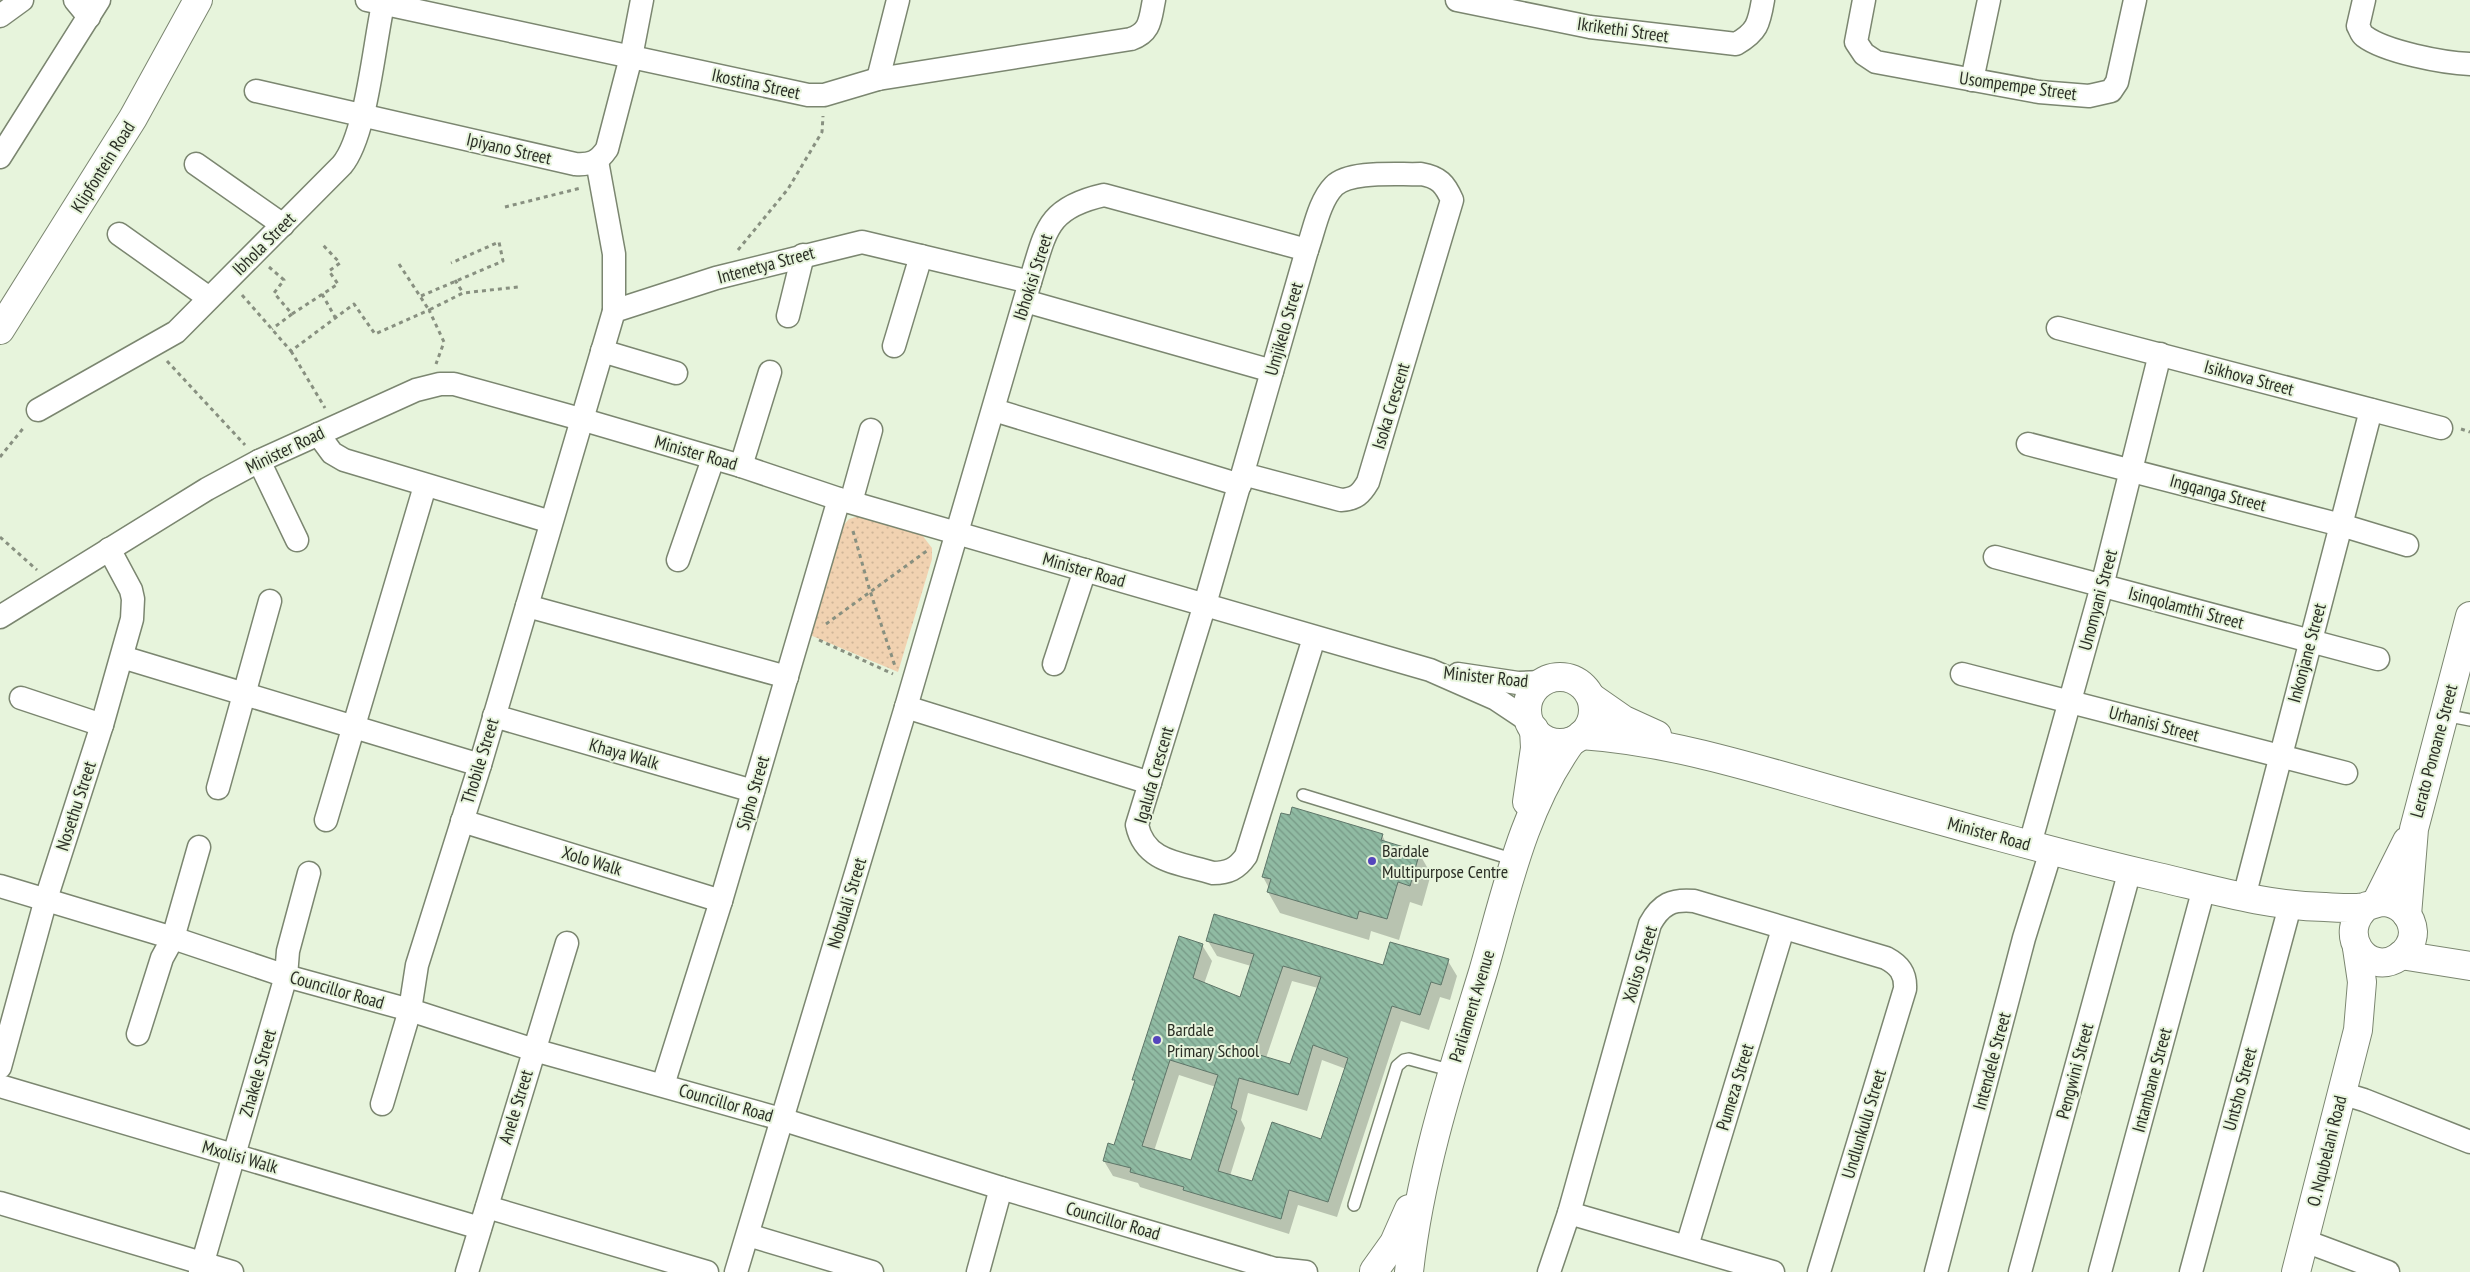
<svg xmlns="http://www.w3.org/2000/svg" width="2470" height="1272" font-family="'PT Sans Narrow',sans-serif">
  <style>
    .park { fill: url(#park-dots) }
    .shadow { fill: #0003; fill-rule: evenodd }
    .building { fill: url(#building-back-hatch); stroke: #5f7669; fill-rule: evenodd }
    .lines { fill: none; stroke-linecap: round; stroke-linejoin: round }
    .lane-casing { stroke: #7b8670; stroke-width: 14 }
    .street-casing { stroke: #7b8670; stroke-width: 25 }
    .secondary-casing { stroke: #7b8670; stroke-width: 30 }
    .path { stroke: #889080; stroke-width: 3; stroke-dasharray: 4 4; stroke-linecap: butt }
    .lane { stroke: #fff; stroke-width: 11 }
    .street { stroke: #fff; stroke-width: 22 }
    .secondary { stroke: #fff; stroke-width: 28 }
    .poi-dot { fill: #5545bd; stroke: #e7f4dc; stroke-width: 2 }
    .labels { text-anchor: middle; stroke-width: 4; stroke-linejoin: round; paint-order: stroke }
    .street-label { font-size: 18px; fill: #2a2e25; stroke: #e7f4dc }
    .poi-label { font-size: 18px; fill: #2a2e25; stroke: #e7f4dc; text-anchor: start }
  </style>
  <defs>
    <pattern id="park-dots" width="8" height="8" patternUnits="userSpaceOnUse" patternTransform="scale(1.25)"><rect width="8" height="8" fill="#f1d2b1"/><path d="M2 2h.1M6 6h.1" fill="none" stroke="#cfb598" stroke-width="1.8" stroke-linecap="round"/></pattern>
    <pattern id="building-back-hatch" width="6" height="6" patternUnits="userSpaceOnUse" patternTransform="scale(1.25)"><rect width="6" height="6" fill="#90bba3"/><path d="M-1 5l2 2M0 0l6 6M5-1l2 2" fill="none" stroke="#769885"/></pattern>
  </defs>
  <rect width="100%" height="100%" fill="#e7f4dc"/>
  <polygon class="park" points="859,516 922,535 932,548 932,559 898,672 810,635 842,527 849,519"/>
  <g class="shadow">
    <polygon points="1382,835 1386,843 1419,853 1431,874 1422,906 1410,902 1399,940 1371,931 1369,940 1280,913 1268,892 1269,888 1263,877"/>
    <path d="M1208,941L1384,966L1448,961L1457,976L1450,1000L1440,997L1429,1030L1401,1021L1337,1217L1298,1205L1289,1234L1140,1187L1138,1183L1113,1176L1104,1161L1115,1147L1136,1083L1134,1079L1202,945L1212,961L1204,984L1240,999L1251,966L1217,956ZM1292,981L1318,988L1291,1065L1266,1058ZM1322,1060L1346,1069L1321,1140L1253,1182L1230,1176L1245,1128L1241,1120L1248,1093L1307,1111ZM1179,1075L1216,1087L1191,1162L1154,1151Z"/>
  </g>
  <g class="building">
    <polygon points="1292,807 1383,834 1381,840 1420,852 1410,886 1398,882 1387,919 1359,911 1357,919 1267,892 1271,879 1262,877 1281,813 1290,815"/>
    <path d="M1214,914L1383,965L1390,942L1449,959L1441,985L1431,982L1420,1015L1392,1006L1328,1202L1289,1190L1281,1219L1183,1190L1184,1187L1130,1172L1131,1168L1103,1161L1108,1143L1114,1145L1135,1080H1132L1179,936L1203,944L1193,978L1240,997L1254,954L1206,941ZM1283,966L1321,977L1290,1064L1253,1053ZM1313,1045L1348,1058L1321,1139L1272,1122L1252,1181L1218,1171L1237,1111L1231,1108L1239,1078L1298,1095ZM1170,1060L1218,1075L1191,1160L1142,1146Z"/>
  </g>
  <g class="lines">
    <g class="lane-casing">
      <g id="lane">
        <polyline points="2444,715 2470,720"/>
        <polyline points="1303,795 1515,860"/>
        <polyline points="1354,1205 1397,1066 1404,1060 1409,1059 1453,1071"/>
      </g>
    </g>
    <g class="street-casing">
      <g id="street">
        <polyline points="75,0 89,17"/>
        <path d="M367,0L808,95H824L878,79L1131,39C1151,32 1150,19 1154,0"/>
        <path d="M1457,0L1590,27L1736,44C1757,32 1759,24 1763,0"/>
        <polyline points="1864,0 1856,42 1864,54 1876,62 2039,92 2089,96 2111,91 2117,82 2135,0"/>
        <path d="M2364,0L2358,26C2360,29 2361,34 2364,36C2385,52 2444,63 2470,64"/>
        <polyline points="0,16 22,0"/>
        <polyline points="878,79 898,0"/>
        <polyline points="1972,80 1989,0"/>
        <path d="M256,91L575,164C591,165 598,162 607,149L631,57L642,0"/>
        <polyline points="0,157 99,0"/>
        <polyline points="597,161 614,254 614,311"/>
        <polyline points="196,164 283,225"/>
        <polyline points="119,234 209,298"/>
        <polyline points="1025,301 1272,371"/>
        <polyline points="788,316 803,255"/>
        <polyline points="2058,328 2441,428"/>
        <polyline points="894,346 921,256"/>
        <polyline points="602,351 676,373"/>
        <path d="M38,410L176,332L342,165C367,135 374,42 384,0"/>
        <polyline points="994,410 1240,485"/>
        <polyline points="318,434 332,453 344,460 551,522"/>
        <polyline points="2028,444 2341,525 2407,545"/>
        <polyline points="259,461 297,540"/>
        <polyline points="741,466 770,372"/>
        <path d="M1243,474L1341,500C1356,499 1361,494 1368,482L1452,200C1445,184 1439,177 1421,174C1399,175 1350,170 1334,186C1319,201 1314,231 1307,250L1205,604L1137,825C1145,863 1181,863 1213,873C1228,873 1237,869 1246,856L1314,638"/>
        <polyline points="851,502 871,430"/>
        <polyline points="1995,557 2378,659"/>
        <polyline points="678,560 713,459"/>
        <polyline points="527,606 787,677"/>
        <polyline points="0,617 207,489 259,461 416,390 440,384 454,384 584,420 741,466 839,499 1430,670 1496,699 1529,721"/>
        <polyline points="122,657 480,765"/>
        <polyline points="1054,664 1085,570"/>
        <polyline points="1458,674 1518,683 1542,682"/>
        <polyline points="1962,674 2346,773"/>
        <polyline points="21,698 102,725"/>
        <polyline points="906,707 1150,783"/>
        <polyline points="494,716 753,791"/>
        <polyline points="218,788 270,601"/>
        <polyline points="326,820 425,486"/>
        <polyline points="462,821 721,901"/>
        <polyline points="2030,844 2102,586 2160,354"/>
        <polyline points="0,886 173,938 286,976 410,1010 534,1050 781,1119 1001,1188 1285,1272"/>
        <polyline points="2244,897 2371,410"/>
        <polyline points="138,1034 162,958 173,938 199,847"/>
        <polyline points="0,1067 46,899 102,725 132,619 133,599 131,590 109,549"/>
        <polyline points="663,1085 721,901 839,499"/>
        <polyline points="0,1086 480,1228"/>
        <polyline points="2341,1093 2364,1100 2470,1142"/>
        <polyline points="382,1104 410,1010 417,965 480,765 614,311 716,278 862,242 1030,282"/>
        <polyline points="0,1203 232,1272"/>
        <polyline points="487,1207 707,1272"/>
        <polyline points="1569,1213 1773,1272"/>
        <polyline points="748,1235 872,1272"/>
        <polyline points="2305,1241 2388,1272"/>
        <polyline points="1687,1246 1783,929"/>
        <polyline points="1278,1269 1306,1272"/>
        <polyline points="200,1272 286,976 288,951 309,873"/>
        <polyline points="467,1272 567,943"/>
        <path d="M736,1272L906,707L1030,282C1046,231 1046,208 1104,195L1307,250"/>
        <polyline points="978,1272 1001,1188"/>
        <path d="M1549,1272L1569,1213L1650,924C1661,904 1672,899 1694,901L1886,958C1899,965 1906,973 1905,989L1819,1272"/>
        <polyline points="1936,1272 2024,938 2051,851"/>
        <polyline points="2020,1272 2130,870"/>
        <polyline points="2100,1272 2204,888"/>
        <polyline points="2191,1272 2290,906"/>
      </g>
    </g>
    <g class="secondary-casing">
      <g id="secondary">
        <polyline points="0,330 133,118 198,0"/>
        <circle cx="1560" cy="710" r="33"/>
        <polyline points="1591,697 1624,720 1657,735"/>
        <path d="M1581,735C1670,741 1754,768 1839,792C1945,822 2051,852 2158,877C2214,890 2268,906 2325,907C2338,908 2352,909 2365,907C2372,905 2377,902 2384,902C2400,903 2412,916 2413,932C2413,942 2407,951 2399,957C2367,978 2335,933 2367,906"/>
        <polyline points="1527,802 1535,748 1534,729"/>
        <polyline points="2376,903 2407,841"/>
        <polyline points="2407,915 2414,829 2470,616"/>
        <polyline points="2401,955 2470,966"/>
        <polyline points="1374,1271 1394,1243 1409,1209"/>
        <path d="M1409,1272C1420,1170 1453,1070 1483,972C1506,893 1523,808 1572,741"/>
        <polyline points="2296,1272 2358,1030 2362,982 2357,948"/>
      </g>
    </g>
    <g class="path">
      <polyline points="505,207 581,188"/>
      <polyline points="738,250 788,189 822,132 823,116"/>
      <polyline points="399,264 429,310 463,293 518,287"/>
      <polyline points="269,267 284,280 274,293 292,314 272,329"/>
      <polyline points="455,280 463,293"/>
      <polyline points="322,294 335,317"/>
      <polyline points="242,295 291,351 354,304 375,334 429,310 444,342 436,364"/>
      <polyline points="421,296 503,261 499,242 451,263"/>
      <polyline points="292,314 338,284 329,271 340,263 321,243"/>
      <polyline points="291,351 325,408"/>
      <polyline points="167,361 245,445"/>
      <polyline points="2461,429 2470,432"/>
      <polyline points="0,457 25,426"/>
      <polyline points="853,531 870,591 895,666"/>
      <polyline points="0,537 37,570"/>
      <polyline points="826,624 928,550"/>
      <polyline points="819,640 893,674"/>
    </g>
    <use href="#lane" class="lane"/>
    <use href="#street" class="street"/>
    <use href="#secondary" class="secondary"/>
  </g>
  <g class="poi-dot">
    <circle cx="1372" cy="861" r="5"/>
    <circle cx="1157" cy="1040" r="5"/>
  </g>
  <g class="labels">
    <g class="street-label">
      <text transform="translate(1623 30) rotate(8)" y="6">Ikrikethi Street</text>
      <text transform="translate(756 84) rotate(12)" y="6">Ikostina Street</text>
      <text transform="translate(2018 86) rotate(8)" y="6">Usompempe Street</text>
      <text transform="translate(509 149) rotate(13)" y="6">Ipiyano Street</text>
      <text transform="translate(103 167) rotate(-58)" y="6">Klipfontein Road</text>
      <text transform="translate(264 244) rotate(-45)" y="6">Ibhola Street</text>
      <text transform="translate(766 265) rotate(-15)" y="6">Intenetya Street</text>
      <text transform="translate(1033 277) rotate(-72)" y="6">Ibhokisi Street</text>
      <text transform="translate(1284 329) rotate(-74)" y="6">Umjikelo Street</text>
      <text transform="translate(2249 378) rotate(15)" y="6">Isikhova Street</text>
      <text transform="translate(1391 406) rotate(-73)" y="6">Isoka Crescent</text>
      <text transform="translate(285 450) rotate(-26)" y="6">Minister Road</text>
      <text transform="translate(696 453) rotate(16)" y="6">Minister Road</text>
      <text transform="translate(2218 493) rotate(15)" y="6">Ingqanga Street</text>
      <text transform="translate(1084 570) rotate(16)" y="6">Minister Road</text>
      <text transform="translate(2098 600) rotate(-75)" y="6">Unomyani Street</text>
      <text transform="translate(2186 608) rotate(15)" y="6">Isinqolamthi Street</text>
      <text transform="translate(2307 653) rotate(-75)" y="6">Inkonjane Street</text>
      <text transform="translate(1486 677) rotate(6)" y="6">Minister Road</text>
      <text transform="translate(2154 724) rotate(15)" y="6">Urhanisi Street</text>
      <text transform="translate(2434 751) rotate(-75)" y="6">Lerato Ponoane Street</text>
      <text transform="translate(624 754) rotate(16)" y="6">Khaya Walk</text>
      <text transform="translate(480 761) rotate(-73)" y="6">Thobile Street</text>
      <text transform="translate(1154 775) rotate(-74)" y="6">Igalufa Crescent</text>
      <text transform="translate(753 793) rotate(-74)" y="6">Sipho Street</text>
      <text transform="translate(76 806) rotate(-72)" y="6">Nosethu Street</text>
      <text transform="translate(1989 834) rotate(15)" y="6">Minister Road</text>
      <text transform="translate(592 861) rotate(17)" y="6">Xolo Walk</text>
      <text transform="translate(847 903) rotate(-73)" y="6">Nobulali Street</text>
      <text transform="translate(1640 964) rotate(-73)" y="6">Xoliso Street</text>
      <text transform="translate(337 990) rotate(16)" y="6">Councillor Road</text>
      <text transform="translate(1472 1006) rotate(-73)" y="6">Parliament Avenue</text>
      <text transform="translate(1992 1061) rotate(-75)" y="6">Intendele Street</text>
      <text transform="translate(2075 1071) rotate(-75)" y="6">Pengwini Street</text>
      <text transform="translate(258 1073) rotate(-74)" y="6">Zhakele Street</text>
      <text transform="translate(2152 1080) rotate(-75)" y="6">Intambane Street</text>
      <text transform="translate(1735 1087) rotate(-73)" y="6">Pumeza Street</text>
      <text transform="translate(2240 1089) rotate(-75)" y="6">Untsho Street</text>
      <text transform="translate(726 1103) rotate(16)" y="6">Councillor Road</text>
      <text transform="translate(516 1107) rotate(-73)" y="6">Anele Street</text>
      <text transform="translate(1864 1124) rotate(-73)" y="6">Undlunkulu Street</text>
      <text transform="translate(2327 1151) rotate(-76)" y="6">O. Nqubelani Road</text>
      <text transform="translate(240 1157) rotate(16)" y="6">Mxolisi Walk</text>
      <text transform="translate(1113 1221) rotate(16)" y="6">Councillor Road</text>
    </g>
    <g class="poi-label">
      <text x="1382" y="857">Bardale<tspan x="1382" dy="21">Multipurpose Centre</tspan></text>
      <text x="1167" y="1036">Bardale<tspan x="1167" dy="21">Primary School</tspan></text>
    </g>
  </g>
</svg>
